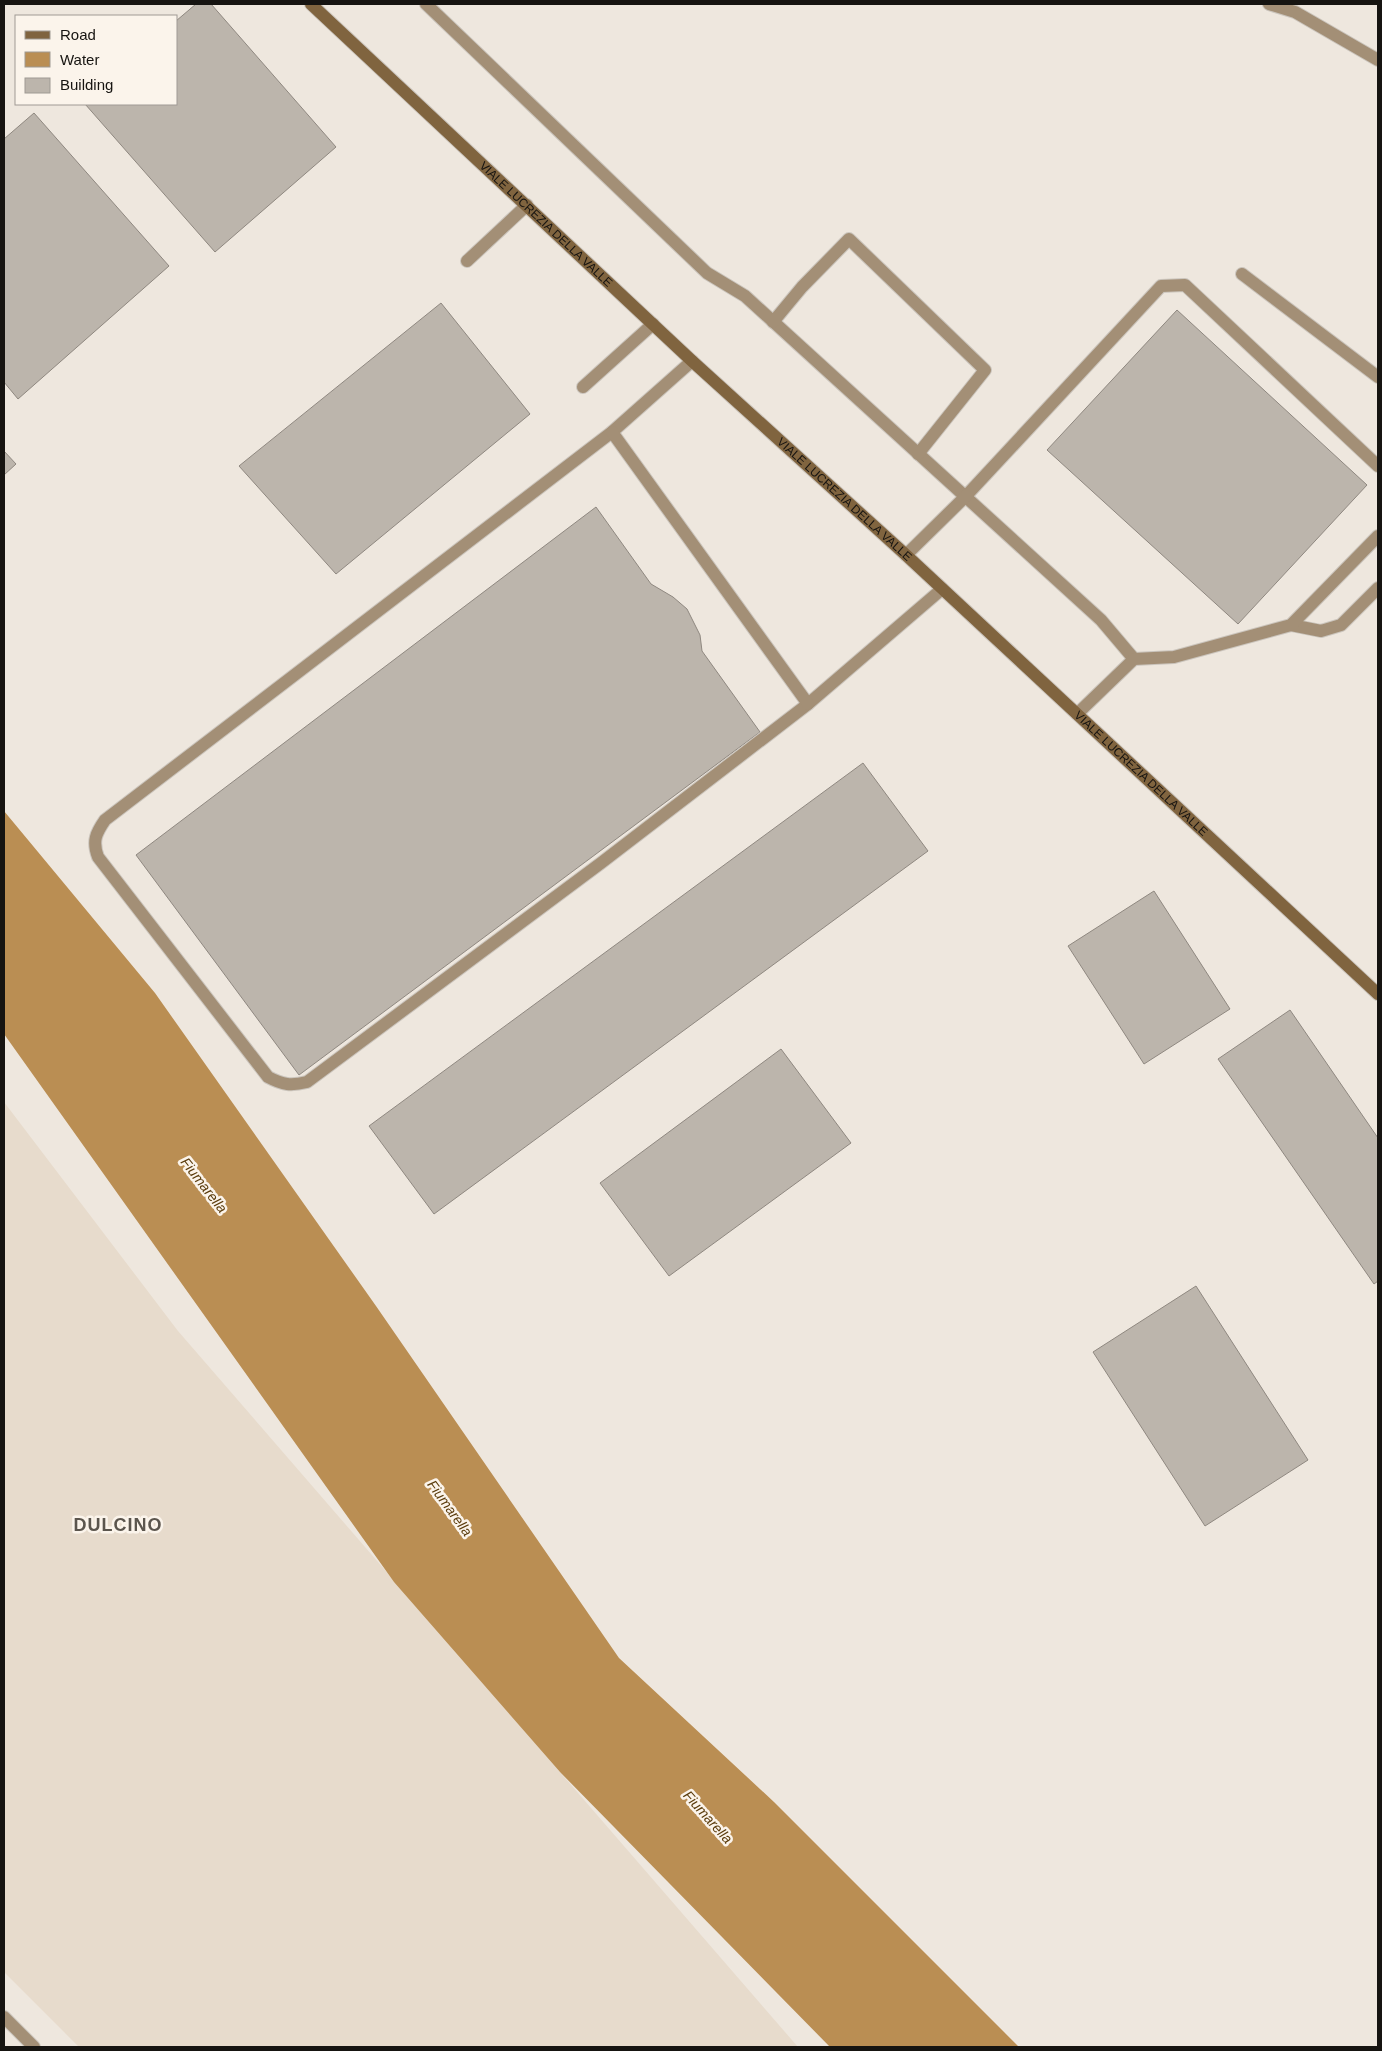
<svg xmlns="http://www.w3.org/2000/svg" width="1382" height="2051" font-family="Helvetica,sans-serif">
  <style>
    .built { fill: #e7dbcc }
    .water { fill: #ba8e53 }
    .building { fill: #bcb5ac; stroke: #8f8880 }
    .lines { fill: none; stroke-linecap: round; stroke-linejoin: round }
    .lane-casing { stroke: #cbc5bd; stroke-width: 14 }
    .street-casing { stroke: #cbc5bd; stroke-width: 14 }
    .secondary-casing { stroke: #cbc5bd; stroke-width: 14 }
    .lane { stroke: #a38f76; stroke-width: 12 }
    .street { stroke: #a38f76; stroke-width: 12 }
    .secondary { stroke: #80643f; stroke-width: 12 }
    .labels { text-anchor: middle; stroke-width: 5; stroke-linejoin: round; paint-order: stroke }
    .street-label { font-size: 12px; fill: #161411; stroke: #fbf4eb }
    .water-label { font-size: 14px; font-style: italic; fill: #5a3b0b; stroke: #fbf4eb }
    .district-label { font-size: 18px; font-weight: bold; letter-spacing: 1px; fill: #5b554d; stroke: #fbf4eb }
  </style>
  <rect width="100%" height="100%" fill="#eee7de"/>
  <polygon class="built" points="4,1102 178,1331 798,2047 79,2047 4,1972"/>
  <polygon class="water" points="4,811 155,993 376,1306 619,1658 774,1802 1019,2047 830,2047 560,1772 394,1582 4,1034"/>
  <g class="building">
    <polygon points="196,4 211,4 336,147 215,252 85,104 176,104 176,21"/>
    <polygon points="34,113 169,266 18,399 4,382 4,139"/>
    <polygon points="441,303 530,414 336,574 239,466"/>
    <polygon points="1177,310 1367,485 1238,624 1047,450"/>
    <polygon points="4,451 16,464 4,475"/>
    <polygon points="596,507 651,584 673,597 687,609 700,635 702,651 760,732 299,1075 136,855"/>
    <polygon points="863,763 928,851 434,1214 369,1126"/>
    <polygon points="1154,891 1230,1009 1144,1064 1068,946"/>
    <polygon points="1290,1010 1378,1138 1378,1281 1374,1284 1218,1059"/>
    <polygon points="781,1049 851,1143 669,1276 600,1183"/>
    <polygon points="1196,1286 1308,1460 1205,1526 1093,1352"/>
  </g>
  <g class="lines">
    <g class="lane-casing">
      <g id="lane">
        <polyline points="426,4 707,273 745,296 1101,620 1134,659"/>
        <polyline points="1269,4 1295,12 1378,60"/>
        <polyline points="467,261 527,205"/>
        <polyline points="1242,274 1378,377"/>
        <polyline points="773,322 802,287 849,239 985,370 918,454"/>
        <path d="M692,361L612,432L105,820C96,833 92,841 98,857L268,1077C283,1085 291,1086 307,1082L601,863L808,704L942,589"/>
        <polyline points="583,387 653,324"/>
        <polyline points="612,432 808,704"/>
        <polyline points="906,555 965,497 1161,286 1185,285 1378,466"/>
        <polyline points="1291,625 1321,631 1341,625 1378,588"/>
        <polyline points="1077,714 1134,659 1174,657 1291,625 1378,536"/>
      </g>
    </g>
    <g class="street-casing">
      <polyline id="street" points="4,2017 34,2047"/>
    </g>
    <g class="secondary-casing">
      <g id="secondary">
        <path id="s1" d="M311,4L692,361L906,555L1378,994"/>
      </g>
    </g>
    <use href="#lane" class="lane"/>
    <use href="#street" class="street"/>
    <use href="#secondary" class="secondary"/>
  </g>
  <g class="labels">
    <g class="street-label">
      <text dy="4" stroke="none"><textPath href="#s1" startOffset="322">VIALE LUCREZIA DELLA VALLE</textPath></text>
      <text dy="4" stroke="none"><textPath href="#s1" startOffset="728">VIALE LUCREZIA DELLA VALLE</textPath></text>
      <text dy="4" stroke="none"><textPath href="#s1" startOffset="1132">VIALE LUCREZIA DELLA VALLE</textPath></text>
    </g>
    <g class="water-label">
      <text transform="translate(204 1185) rotate(52)" y="5">Fiumarella</text>
      <text transform="translate(450 1508) rotate(54)" y="5">Fiumarella</text>
      <text transform="translate(708 1817) rotate(48)" y="5">Fiumarella</text>
    </g>
    <g class="district-label">
      <text x="118" y="1531">DULCINO</text>
    </g>
  </g>
  <rect width="1382" height="2051" fill="none" stroke="#161411" stroke-width="10"/>
  <rect x="15" y="15" width="162" height="90" fill="#fbf4eb" stroke="#9f9a94"/>
  <rect x="25" y="31" width="25" height="8" fill="#80643f" stroke="#9f9a94"/>
  <text x="60" y="40" font-size="15" fill="#161411">Road</text>
  <rect x="25" y="52" width="25" height="15" fill="#ba8e53" stroke="#9f9a94"/>
  <text x="60" y="65" font-size="15" fill="#161411">Water</text>
  <rect x="25" y="78" width="25" height="15" fill="#bcb5ac" stroke="#9f9a94"/>
  <text x="60" y="90" font-size="15" fill="#161411">Building</text>
</svg>
